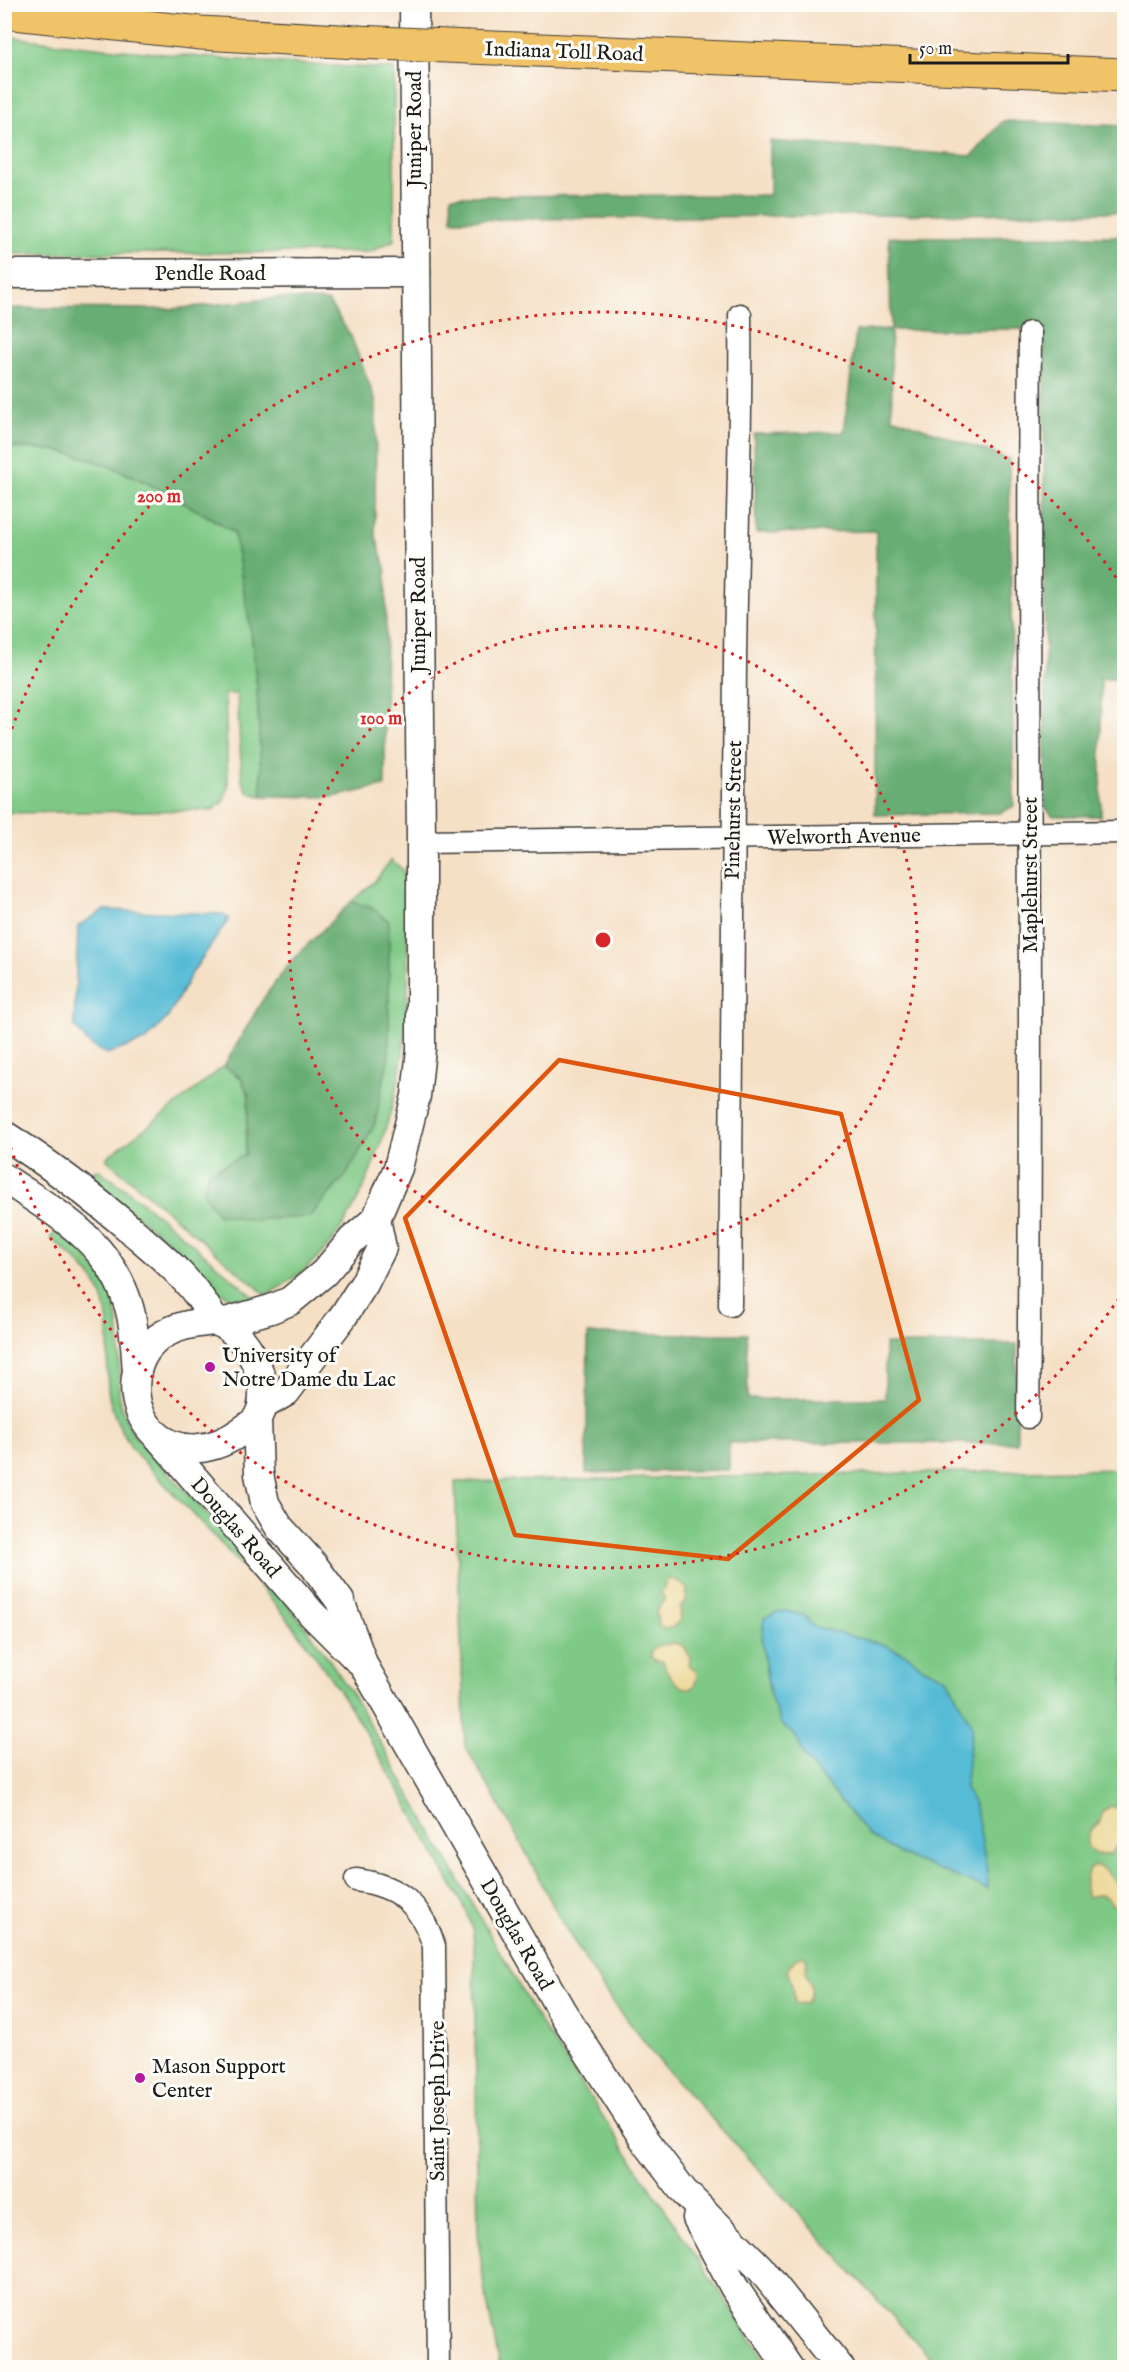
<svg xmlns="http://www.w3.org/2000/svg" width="1129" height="2372" font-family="'IM FELL English',serif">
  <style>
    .green { fill: #7fc986; stroke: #4e7251; stroke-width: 1.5 }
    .forest { fill: #67ad73; stroke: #426448; stroke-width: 1.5 }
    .sand { fill: #eeda9e; stroke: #857b5d; stroke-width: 1.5 }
    .water { fill: #57bbd5; stroke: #3a6c78; stroke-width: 1.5 }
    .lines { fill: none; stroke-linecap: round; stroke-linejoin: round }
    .minor-casing { stroke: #3d3936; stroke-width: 25 }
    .tertiary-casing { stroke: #3d3936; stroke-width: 31 }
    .motorway-casing { stroke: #3d3936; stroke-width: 35 }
    .minor { stroke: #fff; stroke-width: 22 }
    .tertiary { stroke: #fff; stroke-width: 28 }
    .motorway { stroke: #f1c369; stroke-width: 33 }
    .motorway-bridge-casing { stroke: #3d3936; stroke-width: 35; stroke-linecap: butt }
    .motorway-bridge { stroke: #f1c369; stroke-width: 33 }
    .marked { fill: none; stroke: #de560d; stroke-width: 4.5; stroke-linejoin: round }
    .ring { fill: none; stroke: #d62828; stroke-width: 3; stroke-dasharray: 3 6 }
    .poi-dot { fill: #b5179e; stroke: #fdfcf7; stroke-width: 2 }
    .labels { text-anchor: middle; stroke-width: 6; stroke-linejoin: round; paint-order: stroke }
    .street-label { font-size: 21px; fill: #1c1c1c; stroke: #fdfcf7 }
    .poi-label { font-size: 21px; fill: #1c1c1c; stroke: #fdfcf7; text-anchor: start }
    .centre { fill: #d62828; stroke: #fdfcf7; stroke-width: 3 }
    .ring-label { font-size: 18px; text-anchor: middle; font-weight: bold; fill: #d62828; stroke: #fdfcf7; stroke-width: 6; stroke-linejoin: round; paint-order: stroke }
  </style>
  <rect width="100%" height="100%" fill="#fdfcf7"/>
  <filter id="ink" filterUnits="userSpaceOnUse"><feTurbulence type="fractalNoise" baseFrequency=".0167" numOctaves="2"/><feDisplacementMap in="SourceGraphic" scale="12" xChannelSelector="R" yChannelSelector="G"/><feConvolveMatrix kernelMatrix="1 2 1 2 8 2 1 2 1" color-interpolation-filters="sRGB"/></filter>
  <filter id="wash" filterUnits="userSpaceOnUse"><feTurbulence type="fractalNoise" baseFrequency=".008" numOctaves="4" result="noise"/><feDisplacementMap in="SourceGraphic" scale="24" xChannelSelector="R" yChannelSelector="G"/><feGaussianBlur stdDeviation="1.35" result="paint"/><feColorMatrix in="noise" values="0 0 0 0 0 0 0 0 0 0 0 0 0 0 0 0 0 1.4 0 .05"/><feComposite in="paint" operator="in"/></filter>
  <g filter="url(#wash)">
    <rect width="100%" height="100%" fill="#f5e0c6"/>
    <g class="green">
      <path d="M5,36C135,54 263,63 394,69V240L370,252L5,254Z"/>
      <path d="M4,447C22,448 42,448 59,451C122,464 180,500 234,532L251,632L257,688L262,796L249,793L242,781L237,694H225L228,787L223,802L213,810L5,813Z"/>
      <path d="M391,860L403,870L406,877C406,929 411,984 405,1036C399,1098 371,1191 333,1240C315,1263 292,1282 266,1295L107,1160V1157L176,1105L224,1066L241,1078L249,1096L245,1155L209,1172L203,1192L217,1214L370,907L351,902L375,881Z"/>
      <polygon points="99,1170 128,1191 174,1228 256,1299 233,1299 212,1288 169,1242 89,1178 94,1171"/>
      <path d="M57,1231C87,1253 112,1282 118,1321C125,1367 107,1394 136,1438C193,1499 253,1560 305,1626C324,1650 340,1676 357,1702L540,2022L770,2367H500L484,2287L478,2233L474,1947L473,1931L467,1912C414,1819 365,1721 300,1635C250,1569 188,1511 132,1449C121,1430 110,1411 108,1389C105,1355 115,1320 98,1288C87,1267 68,1253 50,1238Z"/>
      <polygon points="1124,1469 1124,2367 939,2367 660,2062 605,1991 561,1921 522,1845 465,1746 455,1482"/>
    </g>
    <g class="forest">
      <polygon points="1003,121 1124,126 1124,212 452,220 451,196 770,195 770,141 972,156"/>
      <polygon points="1124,236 1124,679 1101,679 1101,816 1053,816 1045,807 1044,329 891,330 892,417 1009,459 1014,806 1000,813 875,815 876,531 756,533 754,434 844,432 856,331 891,329 889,237"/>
      <path d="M278,298L328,301L351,336L376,402L375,533L386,571L385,786L333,797L262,796L257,688L251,632L234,532C180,500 122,464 59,451C42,448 22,448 5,447V308L172,309Z"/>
      <polygon points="351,902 370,907 389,921 389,1054 375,1124 347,1174 309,1217 252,1220 217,1214 203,1192 209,1172 245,1155 249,1096 241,1078 224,1066 263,999 291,961"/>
      <polygon points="588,1334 747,1334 748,1399 885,1399 885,1344 1017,1344 1017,1443 729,1443 729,1470 586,1473"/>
    </g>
    <g class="sand">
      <path d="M668,1579C676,1579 682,1583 687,1589L686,1601L680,1606L681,1619L673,1627L664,1629L660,1627L656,1611L665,1599L661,1593Z"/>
      <path d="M674,1643L684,1646L690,1658L689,1665C701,1672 698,1681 691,1689C677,1689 667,1674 663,1661H655L651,1656V1651L657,1646Z"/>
      <path d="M1111,1806L1124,1812V1837L1110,1854C1099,1856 1092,1855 1087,1845C1088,1835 1089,1828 1099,1824L1103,1811Z"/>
      <path d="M1096,1866C1112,1870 1123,1893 1124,1909L1118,1910C1106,1900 1109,1891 1088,1897C1082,1887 1085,1879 1090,1869Z"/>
      <path d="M804,1955L807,1961L805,1972C810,1985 816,1990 806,2003L796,2004C791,1994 794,1980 787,1972C790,1964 796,1956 804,1955Z"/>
    </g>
    <g class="water">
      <path d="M104,910L223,914L229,919L192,973L168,1017L145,1041L107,1054C90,1047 83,1039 74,1024L78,926Z"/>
      <polygon points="787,1611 805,1616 812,1626 885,1645 909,1656 922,1667 947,1678 972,1727 965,1788 974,1804 977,1815 987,1870 987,1889 902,1855 869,1836 804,1756 797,1738 781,1724 770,1695 767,1677 762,1641 764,1618 777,1612"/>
    </g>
  </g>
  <g filter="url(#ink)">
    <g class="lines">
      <g class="minor-casing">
        <g id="minor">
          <polyline points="421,842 1124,832"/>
          <path d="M730,1305C731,1091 732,877 735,663C736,547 742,431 740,315"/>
          <path d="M1028,1417C1033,1055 1027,694 1030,333"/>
          <path d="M356,1880C399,1886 421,1904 434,1946L438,2368"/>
        </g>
      </g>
      <g class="tertiary-casing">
        <g id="tertiary">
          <polyline points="4,274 416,273"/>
          <path d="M4,1135C52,1165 95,1199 137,1235C166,1260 197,1286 214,1321"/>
          <path d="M4,1178C57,1214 110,1241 129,1307C135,1327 135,1350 137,1371"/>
          <path d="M214,1321C247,1329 276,1388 257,1418C254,1423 248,1426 243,1430C216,1450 179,1458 153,1432C128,1406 129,1361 158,1338C174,1326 194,1323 214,1321Z"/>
          <polyline points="222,1323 271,1309 290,1301 324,1273 352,1240 376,1219 398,1168 416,1096 421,1049 421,842 414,4"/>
          <polyline points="262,1406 286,1392 342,1318 364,1284 382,1248 376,1219"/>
          <polyline points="257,1420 259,1474 265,1503 279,1527 312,1563 340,1601 364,1666 561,2010 643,2138 684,2192 760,2268 840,2368"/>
          <polyline points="161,1440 312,1614 357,1659"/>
          <polyline points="697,2218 734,2287 789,2368"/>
        </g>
      </g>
      <g class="motorway-casing">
        <g id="motorway">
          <polyline points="4,12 201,33 357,42"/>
          <polyline points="469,47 1124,75"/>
        </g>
      </g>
      <use href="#minor" class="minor"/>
      <use href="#tertiary" class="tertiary"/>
      <use href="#motorway" class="motorway"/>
      <g class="motorway-bridge-casing">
        <polyline id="motorway-bridge" points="357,42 469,47"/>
      </g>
      <use href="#motorway-bridge" class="motorway-bridge"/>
    </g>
  </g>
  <path class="marked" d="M559,1060L841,1114L919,1400L728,1559L515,1535L405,1218Z"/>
  <g class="ring">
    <circle cx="603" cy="940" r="314"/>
    <path d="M1124 1291A628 628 0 0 1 6 1134M6 746A628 628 0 0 1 1124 589"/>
  </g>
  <g class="poi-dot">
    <circle cx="210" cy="1367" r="6"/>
    <circle cx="140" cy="2078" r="6"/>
  </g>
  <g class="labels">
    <g class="street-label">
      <text transform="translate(564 51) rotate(2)" y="7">Indiana Toll Road</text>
      <text transform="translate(414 129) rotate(-90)" y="7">Juniper Road</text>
      <text x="210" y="280">Pendle Road</text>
      <text transform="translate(418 615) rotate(-90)" y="7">Juniper Road</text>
      <text transform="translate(733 810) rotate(-89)" y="7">Pinehurst Street</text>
      <text transform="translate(844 836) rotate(-1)" y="7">Welworth Avenue</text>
      <text transform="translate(1030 875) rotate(-90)" y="7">Maplehurst Street</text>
      <text transform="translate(236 1527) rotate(49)" y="7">Douglas Road</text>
      <text transform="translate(517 1934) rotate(60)" y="7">Douglas Road</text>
      <text transform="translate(437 2101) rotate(-90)" y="7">Saint Joseph Drive</text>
    </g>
    <g class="poi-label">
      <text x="222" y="1362">University of<tspan x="222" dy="24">Notre Dame du Lac</tspan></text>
      <text x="152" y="2073">Mason Support<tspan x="152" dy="24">Center</tspan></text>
    </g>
  </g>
  <circle cx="603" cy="940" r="9" class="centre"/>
  <g class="ring-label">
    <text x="159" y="502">200 m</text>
    <text x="381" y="724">100 m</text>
  </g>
  <rect width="1129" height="2372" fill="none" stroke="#fdfcf7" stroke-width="24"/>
  <path d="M910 54v9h158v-9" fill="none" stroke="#1c1c1c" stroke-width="3"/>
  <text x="919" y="54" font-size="18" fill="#1c1c1c" stroke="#fdfcf7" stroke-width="4.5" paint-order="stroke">50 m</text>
</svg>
